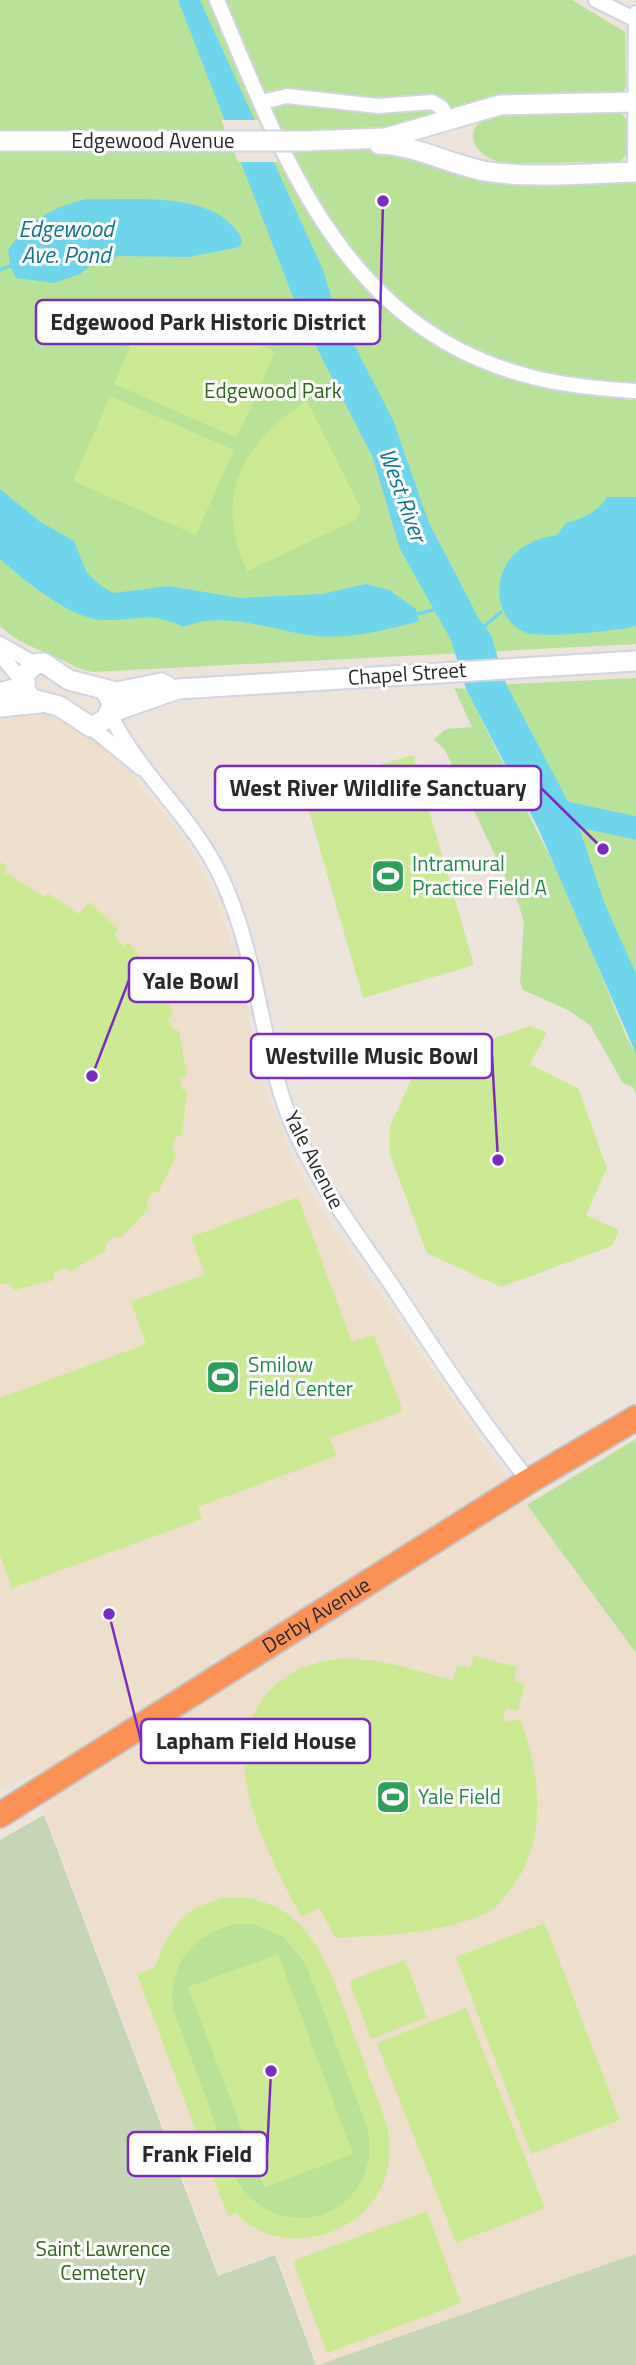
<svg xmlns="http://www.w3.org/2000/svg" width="636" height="2365" font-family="'Titillium Web',sans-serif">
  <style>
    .education { fill: #eddfcb }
    .green { fill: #b7e298 }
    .cemetery { fill: #c6d5b3 }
    .pitch { fill: #cce994; fill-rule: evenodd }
    .water { fill: #6fd5ed }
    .pier { fill: #ece3db }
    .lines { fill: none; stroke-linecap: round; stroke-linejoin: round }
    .stream { stroke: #6fd5ed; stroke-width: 3.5 }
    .river { stroke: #6fd5ed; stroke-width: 23 }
    .street-casing { stroke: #d1d5e2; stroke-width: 18 }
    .secondary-casing { stroke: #d1d5e2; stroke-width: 23 }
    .highway-casing { stroke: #c3c3c3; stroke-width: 28 }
    .street { stroke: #fff; stroke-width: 14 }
    .secondary { stroke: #fff; stroke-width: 19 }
    .highway { stroke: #fc9156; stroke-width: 24 }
    .secondary-bridge-casing { stroke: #d1d5e2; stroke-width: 23; stroke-linecap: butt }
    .secondary-bridge { stroke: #fff; stroke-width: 19 }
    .labels { text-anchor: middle; stroke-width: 6; stroke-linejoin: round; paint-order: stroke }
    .street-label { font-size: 21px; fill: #292929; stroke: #fff }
    .park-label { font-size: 21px; fill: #30651b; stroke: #fff }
    .leisure-label { font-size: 21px; fill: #27864d; stroke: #fff; text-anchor: start }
    .water-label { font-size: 23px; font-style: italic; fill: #0f7498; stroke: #fff }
    .leader { fill: none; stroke: #7b2cbf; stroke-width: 2.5 }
    .callout-dot { fill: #7b2cbf; stroke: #fff; stroke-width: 2.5 }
    .callout { fill: #fff; stroke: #7b2cbf; stroke-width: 2.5 }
    .callout-label { font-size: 23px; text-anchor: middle; font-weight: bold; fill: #292929 }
  </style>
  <rect width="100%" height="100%" fill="#ece3db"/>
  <polygon class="education" points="52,711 85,732 126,769 180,833 202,869 224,920 236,958 262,1079 295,1165 318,1205 502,1472 636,1653 636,2254 317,2365 276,2253 219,2274 30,1773 0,1791 0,714"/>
  <g class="green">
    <path d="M0,0H572L625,32L626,87L623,92L484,98L420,122L407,155L476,180L497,183L636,182V644L93,672C79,670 70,663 58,658C35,648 19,643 0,626Z"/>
    <path d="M603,111L620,112L627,120L626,155L620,162L502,163C481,158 458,135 485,119C504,108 578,112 603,111Z"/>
    <polygon points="636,678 636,981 490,685"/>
    <polygon points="454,688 466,689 569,895 626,1036 636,1054 636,1093 633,1087 623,1083 590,1025 568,1010 523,990 520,981 524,923 519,905 445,750 434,739 446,729 472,727"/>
    <polygon points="636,1439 636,1653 527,1505"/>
    <path d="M237,1924H253L284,1937L306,1964L368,2129C373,2157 367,2183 345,2202C312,2230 263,2221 239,2184C228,2169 224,2147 217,2130C203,2090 188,2050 173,2010C166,1966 194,1931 237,1924Z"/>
  </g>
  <g class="cemetery">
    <polygon points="44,1815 218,2276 275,2255 316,2365 0,2365 0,1840"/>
    <polygon points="636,2254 636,2365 318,2365"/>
  </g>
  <g class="pitch">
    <polygon points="151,298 275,352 237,438 114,384"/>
    <polygon points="110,396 234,450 196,535 73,481"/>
    <path d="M307,401L361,509L356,520L247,571C213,496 241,444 307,401Z"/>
    <polygon points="413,755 474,965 363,998 302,787"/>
    <polygon points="0,862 7,866 4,872 45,897 48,893 79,914 90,902 118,929 114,935 123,946 129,943 145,964 141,971 149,981 157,979 173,1014 168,1020 172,1029 179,1031 187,1075 180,1078 182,1089 187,1092 182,1135 175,1138 172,1149 177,1154 158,1193 152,1192 146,1203 149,1208 121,1238 114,1236 105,1245 106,1250 70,1272 65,1268 54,1273 54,1280 14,1290 10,1284 0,1284"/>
    <polygon points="530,1026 547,1032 530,1064 578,1088 607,1168 586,1215 619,1230 612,1246 501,1287 427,1253 389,1152 390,1126 412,1078 431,1060"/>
    <polygon points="298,1197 352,1342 374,1335 403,1411 330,1438 336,1456 198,1507 202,1519 12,1588 0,1555 0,1398 146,1344 131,1302 205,1274 191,1237"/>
    <path d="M474,1656L517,1667L514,1681L525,1684L518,1711L506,1708L503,1721L520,1720C542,1774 548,1846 508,1893C502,1899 496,1909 489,1912C442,1934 388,1935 336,1938L319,1908L301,1917C267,1850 205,1745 279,1682C301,1664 331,1656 359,1659C391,1661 422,1673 453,1680L457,1665L470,1668Z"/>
    <path d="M222,1898C307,1891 327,1963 351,2026C363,2060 376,2094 388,2128C390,2147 391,2168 382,2186C357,2240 278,2258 236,2213L228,2216L137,1974L155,1967C170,1928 180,1910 222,1898ZM237,1924H253L284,1937L306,1964L368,2129C373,2157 367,2183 345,2202C312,2230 263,2221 239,2184C228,2169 224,2147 217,2130C203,2090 188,2050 173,2010C166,1966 194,1931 237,1924Z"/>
    <polygon points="545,1923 620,2120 531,2154 456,1957"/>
    <polygon points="278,1954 353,2154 264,2188 188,1987"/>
    <polygon points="405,1960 427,2017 371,2039 349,1981"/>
    <polygon points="466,2008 545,2208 456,2243 377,2043"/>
    <polygon points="427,2211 461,2303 327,2353 293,2261"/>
  </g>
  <g class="water">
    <polygon points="178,0 200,0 323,270 334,306 393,420 429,523 479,619 491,635 506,684 575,815 604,902 636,974 636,1054 538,828 466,689 451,640 400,549 373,458 300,315"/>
    <path d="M87,199C134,201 216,189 242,239L240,247L189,257L119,256L97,260L80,274L54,283L16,278L10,266L8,250C29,221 52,207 87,199Z"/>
    <path d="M0,489L39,521L74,541L87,573L102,587L114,593L169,586L240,598L322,594L366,584L389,590L416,609L419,621C387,630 351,639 317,636C275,632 224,609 184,627C147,610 139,621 103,620C70,619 24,580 0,559Z"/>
    <path d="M607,497H636V626C616,631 540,639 524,632C497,620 492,581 510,559C523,543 539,538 557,535L566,523C582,519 598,512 607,497Z"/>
  </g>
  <polygon class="pier" points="221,120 258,120 278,162 238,162"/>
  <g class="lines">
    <g class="stream">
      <polyline points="0,270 10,266"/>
      <polyline points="417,614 440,608"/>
      <polyline points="481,629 501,612"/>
    </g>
    <polyline class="river" points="552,810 636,828"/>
    <g class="street-casing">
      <g id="street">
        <path d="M217,0C285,162 345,332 536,378C568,386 602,389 636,391"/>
        <polyline points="596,0 636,20"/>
        <polyline points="262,102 287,96 378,106 432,102 441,107 449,120"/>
        <polyline points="635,172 636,13"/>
        <polyline points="0,644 35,664"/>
        <polyline points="0,654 23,682"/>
        <path d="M110,714C138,773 192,816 220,875C257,951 259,1036 288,1114C312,1175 352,1227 389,1281C434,1349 478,1418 529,1481"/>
        <polyline points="91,727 141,768"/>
      </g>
    </g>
    <g class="secondary-casing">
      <g id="secondary">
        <polyline points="0,141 193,141"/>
        <polyline points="306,141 386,138 500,105 636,102"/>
        <path d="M379,144C416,145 448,164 484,171C532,179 587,173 636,172"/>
        <polygon points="44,663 69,680 104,689 113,704 106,719 91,727 59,706 32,699 25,690 25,674 35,664"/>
        <polyline points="104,689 117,692 161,683 167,686"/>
        <polyline points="0,693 24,686"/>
        <polyline points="0,707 40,703"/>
        <polyline points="112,712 178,689 636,661"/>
      </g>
    </g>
    <g class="highway-casing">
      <g id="highway">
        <path id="s1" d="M0,1815L529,1481L636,1418"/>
      </g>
    </g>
    <use href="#street" class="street"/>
    <use href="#secondary" class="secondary"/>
    <use href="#highway" class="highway"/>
    <g class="secondary-bridge-casing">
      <polyline id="secondary-bridge" points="193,141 306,141"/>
    </g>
    <use href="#secondary-bridge" class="secondary-bridge"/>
  </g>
  <defs>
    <g id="stadium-square" transform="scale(1.75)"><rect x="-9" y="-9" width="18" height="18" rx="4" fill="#2e9e5b" stroke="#fff"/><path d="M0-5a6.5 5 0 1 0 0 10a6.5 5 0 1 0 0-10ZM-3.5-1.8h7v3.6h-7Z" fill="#fff"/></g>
  </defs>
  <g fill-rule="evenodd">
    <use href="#stadium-square" x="388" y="876"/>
    <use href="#stadium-square" x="223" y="1377"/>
    <use href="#stadium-square" x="393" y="1797"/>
  </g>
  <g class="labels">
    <g class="street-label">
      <text x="153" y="148">Edgewood Avenue</text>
      <text transform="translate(407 674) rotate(-4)" y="7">Chapel Street</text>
      <text transform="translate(314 1160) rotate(63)" y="7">Yale Avenue</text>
      <text dy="7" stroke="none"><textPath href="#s1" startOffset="374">Derby Avenue</textPath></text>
    </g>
    <g class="park-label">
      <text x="273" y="398">Edgewood Park</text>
      <text x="103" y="2256">Saint Lawrence<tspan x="103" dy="24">Cemetery</tspan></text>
    </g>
    <g class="leisure-label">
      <text x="412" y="871">Intramural<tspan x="412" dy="24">Practice Field A</tspan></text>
      <text x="248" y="1372">Smilow<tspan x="248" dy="24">Field Center</tspan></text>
      <text x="418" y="1804">Yale Field</text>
    </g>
    <g class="water-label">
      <text x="66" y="237">Edgewood<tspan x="66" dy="26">Ave. Pond</tspan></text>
      <text transform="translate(403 495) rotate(70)" y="8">West River</text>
    </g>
  </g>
  <path class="leader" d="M383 201L380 322M603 849L541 788M92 1076L129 980M498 1160L492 1056M109 1614L141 1741M271 2071L267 2154"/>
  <g class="callout-dot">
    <circle cx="383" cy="201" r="7"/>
    <circle cx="603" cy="849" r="7"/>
    <circle cx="92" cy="1076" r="7"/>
    <circle cx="498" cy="1160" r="7"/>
    <circle cx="109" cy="1614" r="7"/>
    <circle cx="271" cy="2071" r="7"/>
  </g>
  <g class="callout">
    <rect x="36" y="300" width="344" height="44" rx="7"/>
    <rect x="215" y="766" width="326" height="44" rx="7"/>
    <rect x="129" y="958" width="124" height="44" rx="7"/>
    <rect x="251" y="1034" width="241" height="44" rx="7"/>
    <rect x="141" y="1719" width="229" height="44" rx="7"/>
    <rect x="128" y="2132" width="139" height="44" rx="7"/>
  </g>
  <g class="callout-label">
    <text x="208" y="330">Edgewood Park Historic District</text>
    <text x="378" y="796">West River Wildlife Sanctuary</text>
    <text x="191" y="989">Yale Bowl</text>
    <text x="372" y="1064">Westville Music Bowl</text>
    <text x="256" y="1749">Lapham Field House</text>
    <text x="197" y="2162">Frank Field</text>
  </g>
</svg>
